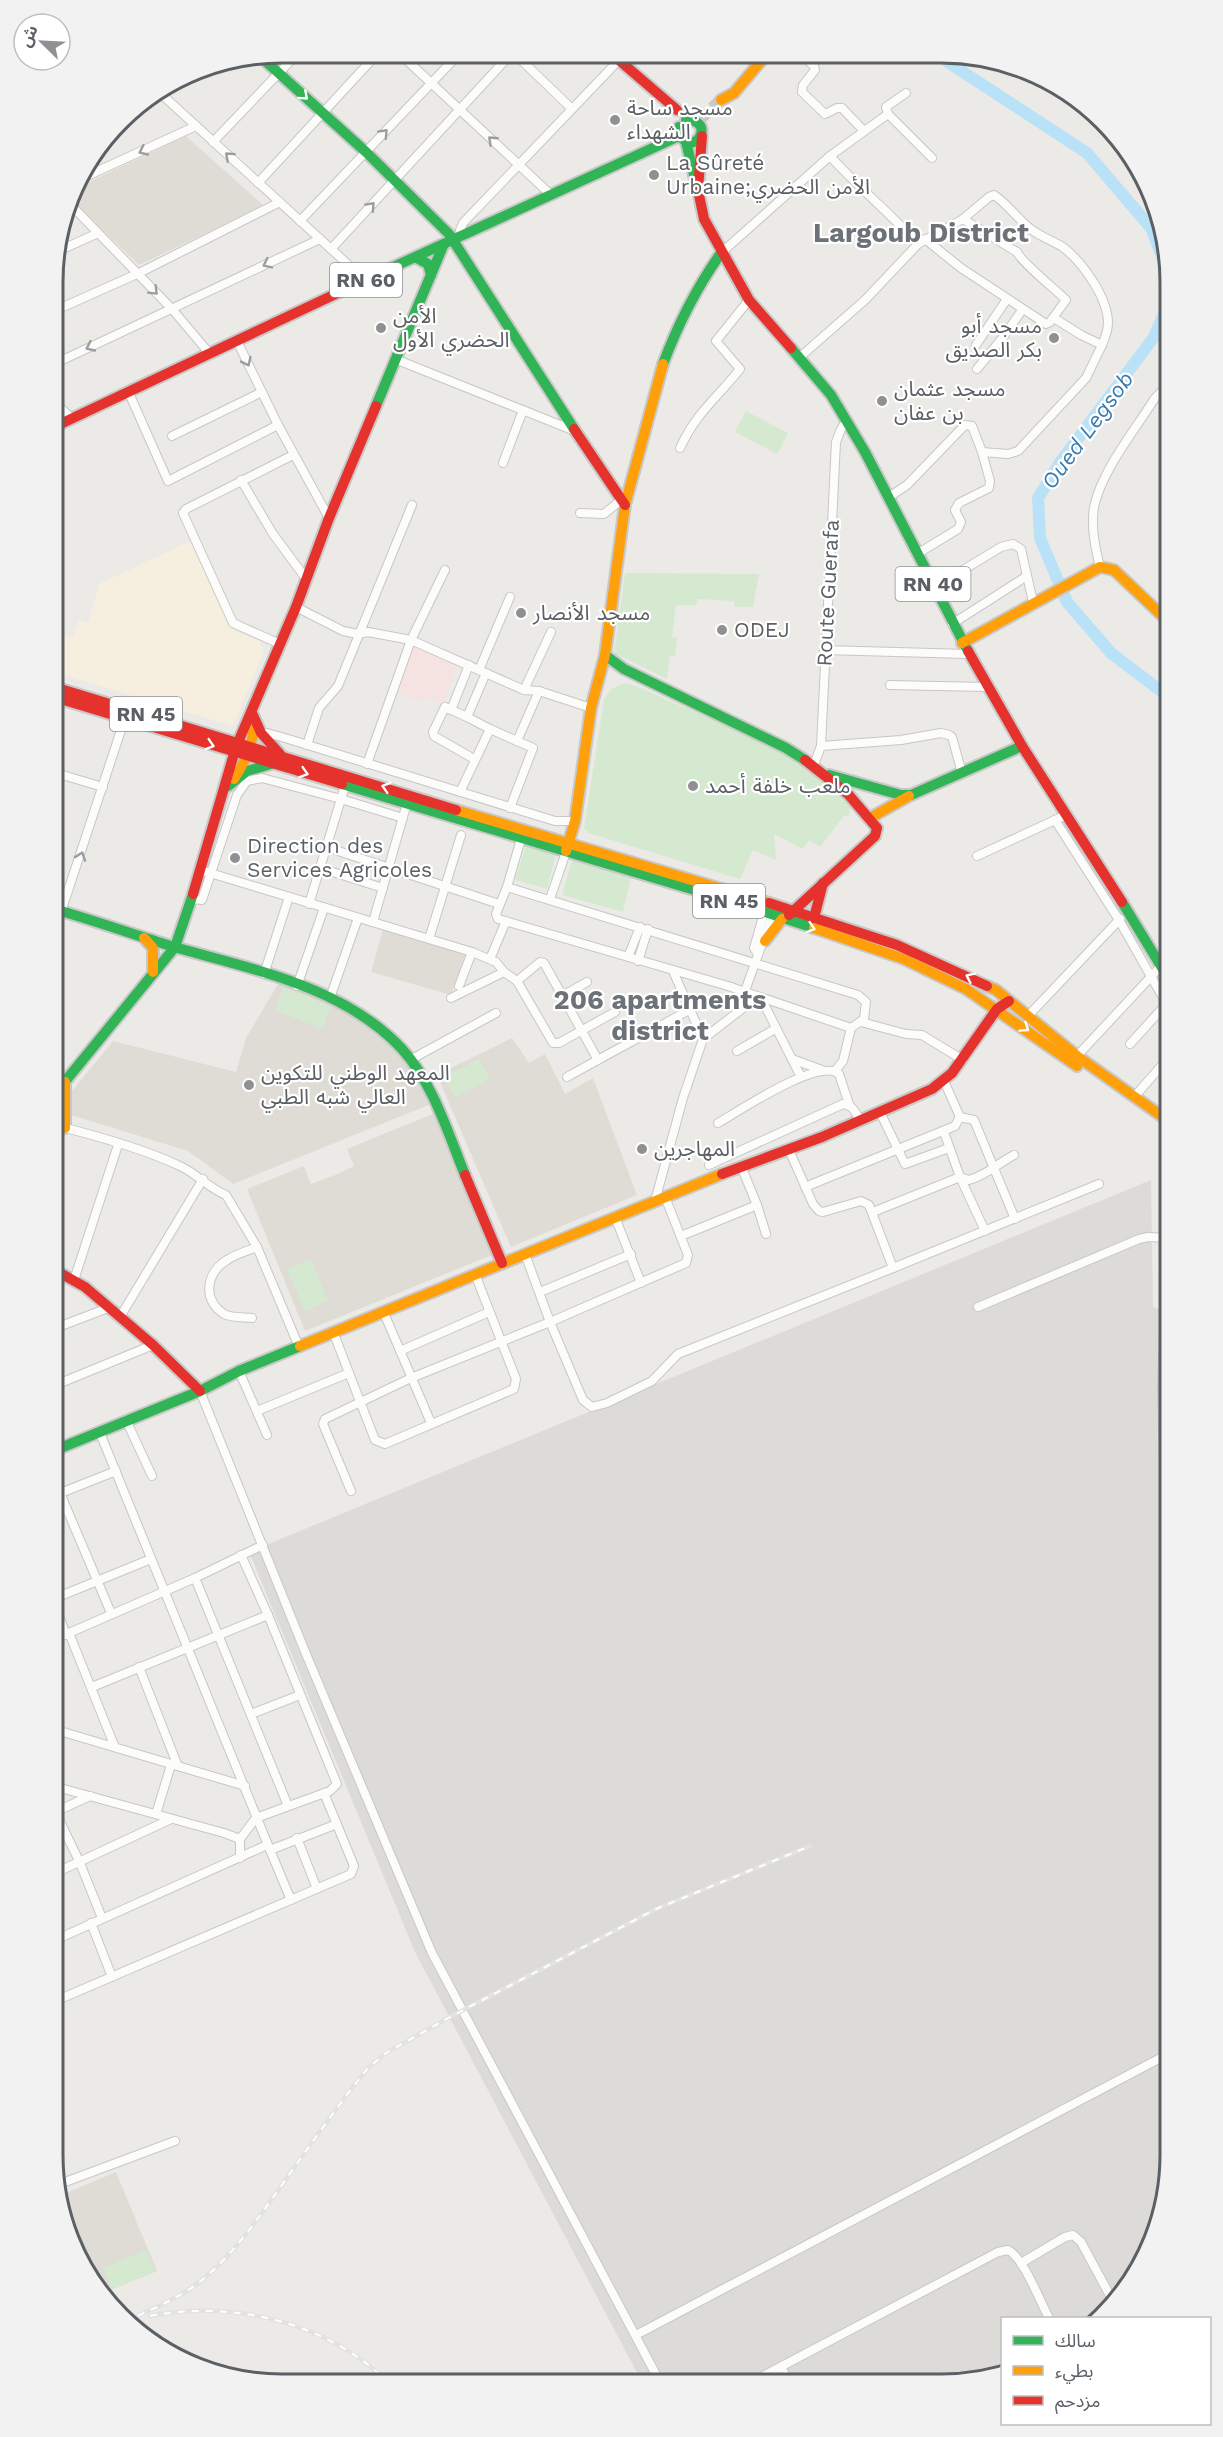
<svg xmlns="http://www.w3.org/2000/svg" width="1223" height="2437" font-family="'Work Sans','Noto Sans Arabic',sans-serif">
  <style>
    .commercial { fill: #f6eede }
    .industrial { fill: #dddbd7 }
    .education { fill: #dfdcd6 }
    .medical { fill: #f5e3e2 }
    .green { fill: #d5e9d0 }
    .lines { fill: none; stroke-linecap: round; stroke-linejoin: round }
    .river { stroke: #b9e2f8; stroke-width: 12 }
    .primary-tunnel { stroke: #c8c8c6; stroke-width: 12; stroke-dasharray: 12 6; stroke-linecap: butt }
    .street-casing { stroke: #c7c7c7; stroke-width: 10 }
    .fast-casing { stroke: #c8c8c8; stroke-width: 14 }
    .slow-casing { stroke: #c8c8c8; stroke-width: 14 }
    .jam-casing { stroke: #c8c8c8; stroke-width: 14 }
    .street { stroke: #fcfcfb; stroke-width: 8 }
    .fast { stroke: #30b455; stroke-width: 10 }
    .slow { stroke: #ff9f0a; stroke-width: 10 }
    .jam { stroke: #e5322d; stroke-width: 10 }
    .rail-casing { stroke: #e3e2e3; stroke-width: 4.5 }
    .rail { stroke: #fff; stroke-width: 2; stroke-dasharray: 7; stroke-linecap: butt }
    .oneway { stroke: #fff }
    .oneway2 { stroke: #9b9ea1 }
    .poi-dot { fill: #8e9092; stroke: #fff; stroke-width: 2 }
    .labels { text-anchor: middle; stroke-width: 4.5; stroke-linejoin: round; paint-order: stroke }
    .shield { fill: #fff; stroke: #8c9093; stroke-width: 1.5 }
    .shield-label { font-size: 20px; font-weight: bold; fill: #5b6065 }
    .poi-label { font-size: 21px; fill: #5b6065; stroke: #fff; text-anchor: start }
    .street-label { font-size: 21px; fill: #5b6065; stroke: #fff }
    .water-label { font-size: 22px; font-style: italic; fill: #387bad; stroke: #fff }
    .district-label { font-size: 27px; font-weight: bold; fill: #6c7277; stroke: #fff }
    .rim { fill: none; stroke: #5b6065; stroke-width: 3 }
  </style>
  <rect width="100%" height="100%" fill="#eceae6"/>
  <polygon class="commercial" points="193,540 202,558 200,562 207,569 235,631 259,641 264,651 233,726 54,672 54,633 73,637 79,620 88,623 99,584"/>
  <polygon class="industrial" points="1151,1180 1153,1307 1170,1312 1170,2170 1153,2242 1123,2295 1097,2318 1002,2318 1002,2374 941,2384 643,2384 415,1952 249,1552"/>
  <g class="education">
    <polygon points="186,136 264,206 139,265 71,199 74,189"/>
    <polygon points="384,926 467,950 451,995 371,972"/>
    <polygon points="279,982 293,986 365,1020 388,1038 409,1065 431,1104 233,1184 188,1151 71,1115 72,1091 113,1041 236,1072 246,1038"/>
    <polygon points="512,1038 529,1063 545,1054 565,1094 593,1078 637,1195 511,1247 437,1075"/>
    <polygon points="435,1113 492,1255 305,1331 247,1189 304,1166 311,1184 335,1175 354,1166 347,1149"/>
    <polygon points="116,2172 157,2271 101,2294 91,2283 65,2228 59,2196"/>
  </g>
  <polygon class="medical" points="411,646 457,666 443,704 426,697 422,702 394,692"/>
  <g class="green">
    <polygon points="746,411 788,433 777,454 735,432"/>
    <polygon points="625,573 759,574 753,607 735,607 734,601 698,599 696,605 676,605 672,637 677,638 675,656 670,656 667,679 614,653"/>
    <polygon points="625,683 636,686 804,760 848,800 850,809 849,816 844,816 820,847 809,840 803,849 774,834 776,860 753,850 740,879 588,833 584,828 604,700 611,689"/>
    <polygon points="526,845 556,854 547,889 515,880"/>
    <polygon points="573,858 631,877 623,912 562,895"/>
    <polygon points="283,987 331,1006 322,1029 275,1010"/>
    <polygon points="479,1059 490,1079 455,1097 444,1077"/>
    <polygon points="311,1259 328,1301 305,1311 287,1269"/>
    <polygon points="146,2250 155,2271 112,2289 103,2268"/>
  </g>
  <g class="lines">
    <g class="river">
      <polyline points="940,57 1087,153 1151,228 1170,277"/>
      <polyline points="1170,698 1111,653 1067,602 1040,538 1038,498 1061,461 1154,337 1170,300"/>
    </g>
    <polyline class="primary-tunnel" points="699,120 721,100"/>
    <g class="street-casing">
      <g id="street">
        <polyline points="399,53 550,194"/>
        <polyline points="515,54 572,109"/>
        <polyline points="802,56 814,66 815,70 803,85 802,92 825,114 837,108 842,108 864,131"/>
        <polyline points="159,92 365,280"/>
        <polyline points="888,114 932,158"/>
        <polyline points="213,142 298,53"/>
        <path d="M830,156C858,187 890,213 918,244"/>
        <polyline points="76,181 196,126"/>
        <polyline points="258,183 378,53"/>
        <polyline points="69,203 172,309 210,354"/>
        <polyline points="300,221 459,54"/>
        <polyline points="462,237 460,230 463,223 619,60"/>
        <path d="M925,239L961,268L1046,324L1050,322L1066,300C1055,289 1021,262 1017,252L963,219"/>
        <polyline points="331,249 511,54"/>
        <polyline points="54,253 98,233"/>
        <polyline points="721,253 830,156 888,114 886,107 906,93"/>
        <polyline points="54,311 137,274 280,202"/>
        <polyline points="237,341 278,425 329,518"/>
        <polyline points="976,345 1007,299"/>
        <path d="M800,357L865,300L918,244L963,219L989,197L994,195C1008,204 1018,220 1032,230C1041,237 1054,241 1064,248C1083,263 1108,298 1108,323C1108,331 1105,338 1102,345"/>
        <polyline points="395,359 575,431"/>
        <polyline points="54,364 320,239"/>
        <polyline points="977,369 1004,336 1022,310"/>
        <polyline points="129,393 168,481 278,425"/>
        <polyline points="54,401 72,419"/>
        <polyline points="54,409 66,421"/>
        <polyline points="172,436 262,392"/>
        <path d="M680,448C696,413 717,398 740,369L716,341L749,300"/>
        <polyline points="503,463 523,410"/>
        <polyline points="241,480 273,534 307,580"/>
        <polyline points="889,497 907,485 965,425 972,426 982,452 1008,454 1018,451 1086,378 1102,345 1081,335 1054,318"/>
        <polyline points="580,513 604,514 621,500"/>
        <polyline points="917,554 958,529 961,522 955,510 959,503 989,488 990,481 982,452"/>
        <path d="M1100,567C1095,547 1091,527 1094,507C1102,470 1135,430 1155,398L1161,392L1170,390"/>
        <polyline points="935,587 1001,547 1013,544 1021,549 1033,602"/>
        <polyline points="296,607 343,631 358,634 368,632 411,640 524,690 539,691 591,708"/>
        <polyline points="952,624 1027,576"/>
        <polyline points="280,644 233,623 183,513 186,509 293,455"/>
        <polyline points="824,650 968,654"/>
        <polyline points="479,670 510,597"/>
        <polyline points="486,673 467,717 490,729"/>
        <polyline points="890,685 987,687"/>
        <polyline points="524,690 551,632"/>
        <polyline points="451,710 469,665"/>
        <polyline points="467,717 445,707 433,732 434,736 474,759"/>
        <polyline points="263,736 267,733 285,738 555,821 575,821"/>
        <polyline points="307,745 319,708 338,686 412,505"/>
        <polyline points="821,746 901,740 941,733 949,735 952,737 962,773"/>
        <polyline points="367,764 411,640 445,570"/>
        <polyline points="814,765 821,746 836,442 841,429 846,422"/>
        <polyline points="59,774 103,787"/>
        <polyline points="460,792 490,729 517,741 539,691"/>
        <polyline points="510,808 533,748 517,741"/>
        <polyline points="1066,815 1055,820 1119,920 1170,1010"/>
        <polyline points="521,839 507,887 496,914 498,919 728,986 851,1028"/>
        <polyline points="326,847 499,904"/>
        <polyline points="977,856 1055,820"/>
        <polyline points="320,868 383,888"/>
        <polyline points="200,870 472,952 496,962 504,972 517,981 540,962 544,963 598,1060"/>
        <polyline points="507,887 858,995 866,1002 864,1019 851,1028 843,1061 835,1071"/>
        <polyline points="192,899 202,900 237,795 247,781 262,778 341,799 403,818"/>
        <polyline points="550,899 566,852"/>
        <polyline points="309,904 345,786"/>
        <polyline points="61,912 125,718"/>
        <polyline points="373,922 407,803"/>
        <polyline points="429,939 461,835"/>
        <polyline points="758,954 754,948 764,913"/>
        <polyline points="628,957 640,927"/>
        <polyline points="490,959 506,921"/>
        <polyline points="638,961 648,929"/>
        <polyline points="264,974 289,897"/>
        <polyline points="517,981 553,1043 559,1043 615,1012"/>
        <polyline points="297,986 324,908"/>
        <polyline points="459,986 472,952"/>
        <polyline points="745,991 772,916"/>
        <polyline points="562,996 587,982"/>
        <polyline points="330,998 358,918"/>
        <polyline points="451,998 504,972"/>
        <polyline points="761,998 801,1077"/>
        <polyline points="1028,1016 1120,919"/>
        <polyline points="861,1022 906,1034 922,1035 963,1060"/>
        <polyline points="703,1039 743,1008 752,995"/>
        <polyline points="1130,1044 1170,1000"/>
        <polyline points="737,1051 775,1029"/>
        <polyline points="1077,1056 1161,966"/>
        <polyline points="792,1059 822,1070"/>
        <polyline points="410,1060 496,1013"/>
        <polyline points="54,1068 65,1082"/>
        <path d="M567,1077C608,1054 648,1033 689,1010"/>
        <polyline points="1135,1096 1170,1056"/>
        <polyline points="880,1112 905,1164 949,1148"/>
        <polyline points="959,1117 974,1120 1015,1219"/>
        <path d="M718,1123C739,1111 819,1057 839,1074L849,1104"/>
        <path d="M54,1125C94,1135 145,1149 182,1167C198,1175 210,1189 226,1195L257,1247L299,1347"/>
        <polyline points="944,1132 960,1177 985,1231"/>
        <path d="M709,1165L843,1104C853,1105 855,1112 860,1120"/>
        <polyline points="805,1187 955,1126 960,1117 944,1081"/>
        <polyline points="665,1197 688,1255 686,1263 550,1322 583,1400 592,1407 607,1403 652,1381 678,1354 893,1268 869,1205 861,1201 823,1212 819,1211 813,1204 789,1150"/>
        <polyline points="655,1201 683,1098 703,1039 673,971"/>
        <polyline points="757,1205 766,1234"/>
        <path d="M873,1212L960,1177L969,1180C987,1175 997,1164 1014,1155"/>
        <polyline points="615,1217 641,1283"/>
        <polyline points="681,1236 757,1205 741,1166"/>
        <polyline points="893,1268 1099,1184"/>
        <polyline points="74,1280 118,1145"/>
        <polyline points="540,1292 631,1254"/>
        <polyline points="978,1307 1139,1239 1148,1237 1170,1238"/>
        <polyline points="384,1313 431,1423"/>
        <polyline points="120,1317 203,1179"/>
        <path d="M252,1318C244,1317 231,1318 224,1314C202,1300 206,1273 227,1260C236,1254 247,1251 257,1247"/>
        <polyline points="53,1329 108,1308"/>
        <polyline points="400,1351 489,1312"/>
        <polyline points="239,1371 267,1435"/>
        <polyline points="349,1373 375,1440 385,1444 514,1389 516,1379 475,1274"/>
        <polyline points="53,1386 153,1345"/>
        <polyline points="200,1391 306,1654 432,1953 661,2384"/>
        <polyline points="257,1411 349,1373 334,1334"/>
        <polyline points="126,1420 152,1476"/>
        <polyline points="100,1433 270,1850 337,1824"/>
        <polyline points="351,1491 323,1424 325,1419 411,1378 550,1322 525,1254"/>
        <polyline points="60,1493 111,1613"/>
        <polyline points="53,1496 116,1471"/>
        <polyline points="195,1578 288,1806"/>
        <polyline points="53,1599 151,1559"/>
        <polyline points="53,1599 66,1635"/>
        <polyline points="69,1633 114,1745"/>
        <polyline points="53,1640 195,1578 263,1545"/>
        <polyline points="139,1667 177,1764"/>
        <polyline points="92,1687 268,1615"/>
        <polyline points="251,1714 300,1695"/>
        <polyline points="53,1729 245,1786"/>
        <polyline points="53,1786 224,1833 240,1839 240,1858"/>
        <polyline points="53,1807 80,1863 102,1918"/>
        <polyline points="53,1813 90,1796"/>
        <polyline points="156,1814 171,1765"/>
        <polyline points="297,1838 317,1889"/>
        <polyline points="240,1839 256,1818 330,1791 337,1784 268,1615 241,1555"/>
        <polyline points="270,1850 291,1900"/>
        <polyline points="53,1874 171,1819"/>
        <polyline points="91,1923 112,1977"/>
        <polyline points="53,1941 267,1845"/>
        <polyline points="53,2002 351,1874 354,1866 324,1793"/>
        <polyline points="57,2185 175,2141"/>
        <polyline points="1021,2263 1065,2237 1073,2235 1081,2242 1114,2303"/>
        <polyline points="636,2335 1170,2053"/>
        <polyline points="781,2367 790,2384"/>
        <path d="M748,2384L998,2252L1008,2250C1024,2258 1040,2302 1049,2318"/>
      </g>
    </g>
    <g class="fast-casing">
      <g id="fast">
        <polyline points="261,57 366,152 449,234 574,429"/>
        <path d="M679,127V136C686,142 690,145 698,140C706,128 700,120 686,120"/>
        <polyline points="686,142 695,179"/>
        <polyline points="417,258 428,264 431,275"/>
        <polyline points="378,274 679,136"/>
        <polyline points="791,348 831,395 865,452 968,651"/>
        <path d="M663,364C678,324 697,287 721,253"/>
        <polyline points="376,406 443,246"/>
        <polyline points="605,655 624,669 786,748 805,760"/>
        <polyline points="829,775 901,795 911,795 1022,746"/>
        <polyline points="342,784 738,903 814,928"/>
        <polyline points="228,786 247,771 271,764"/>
        <polyline points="1122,902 1170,981"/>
        <path d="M54,909C93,920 132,934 171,946C250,969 344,986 402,1049C433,1083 448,1133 465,1175"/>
        <polyline points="54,1095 175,947 193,894"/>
        <polyline points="1170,1316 1166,1331 1164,1388 1170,1613"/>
        <polyline points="53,1451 200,1391 239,1371 300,1346"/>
      </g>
    </g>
    <g class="slow-casing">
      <g id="slow">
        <polyline points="721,100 734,93 766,55"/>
        <polyline points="962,643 1100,567 1114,570 1170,623"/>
        <path d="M234,779C246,760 255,742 253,719"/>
        <polyline points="456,810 769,903"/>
        <polyline points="870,818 909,796"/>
        <polyline points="566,851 575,821 591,708 605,655 625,505 663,364"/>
        <polyline points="814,928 904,959 966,989 1077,1066"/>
        <polyline points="144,938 153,948 153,972"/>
        <polyline points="765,941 782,919"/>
        <polyline points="987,986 996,990 1077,1056 1170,1122"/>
        <polyline points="65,1082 65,1128"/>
        <polyline points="300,1346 722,1174"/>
      </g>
    </g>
    <g class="jam-casing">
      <g id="jam">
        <polyline points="613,55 677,110"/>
        <polyline points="702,136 698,190 704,219 749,300 791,348"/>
        <polyline points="54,427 378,274"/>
        <polyline points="574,429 625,505"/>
        <polyline points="968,651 1022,746 1122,902"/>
        <polyline points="54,687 456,810"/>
        <polyline points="54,697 342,784"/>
        <polyline points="253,715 261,733 280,754"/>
        <polyline points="193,894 236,747 296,607 329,518 376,406"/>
        <polyline points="769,903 897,945 987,986"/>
        <polyline points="789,915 875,836 877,828 848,794 805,760"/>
        <polyline points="814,918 823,883"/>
        <polyline points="722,1174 822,1137 932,1089 952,1073 997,1009 1009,1001"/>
        <polyline points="465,1175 502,1263"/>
        <polyline points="53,1269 85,1287 153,1345 200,1391"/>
      </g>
    </g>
    <use href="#street" class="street"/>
    <use href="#fast" class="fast"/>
    <use href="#slow" class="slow"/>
    <use href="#jam" class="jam"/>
    <g class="rail-casing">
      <g id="rail">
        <path d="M150,2316C234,2300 327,2322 389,2383"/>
        <path d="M125,2321C151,2310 180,2298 202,2280C233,2255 256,2221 279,2189C303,2155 327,2121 352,2088L368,2068L386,2053L450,2017L656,1909L810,1846"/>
      </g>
    </g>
    <use href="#rail" class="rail"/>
  </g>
  <defs><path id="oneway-chevron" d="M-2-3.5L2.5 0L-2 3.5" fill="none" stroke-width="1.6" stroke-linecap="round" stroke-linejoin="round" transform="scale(1.5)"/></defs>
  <g class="oneway">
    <use href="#oneway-chevron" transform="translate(304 96) rotate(42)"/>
    <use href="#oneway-chevron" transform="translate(210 745) rotate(17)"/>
    <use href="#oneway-chevron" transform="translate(304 773) rotate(17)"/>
    <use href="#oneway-chevron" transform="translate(386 787) rotate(-163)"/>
    <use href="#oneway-chevron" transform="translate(811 928) rotate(17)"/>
    <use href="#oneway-chevron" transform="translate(970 977) rotate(-154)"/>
    <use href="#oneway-chevron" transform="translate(1025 1028) rotate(34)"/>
  </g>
  <g class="oneway2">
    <use href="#oneway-chevron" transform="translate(384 133) rotate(-47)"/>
    <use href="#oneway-chevron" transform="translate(492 140) rotate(-137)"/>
    <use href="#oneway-chevron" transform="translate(143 151) rotate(155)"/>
    <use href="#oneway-chevron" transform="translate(229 156) rotate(-138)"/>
    <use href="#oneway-chevron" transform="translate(371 206) rotate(-47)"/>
    <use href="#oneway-chevron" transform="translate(267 264) rotate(154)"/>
    <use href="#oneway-chevron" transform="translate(154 291) rotate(45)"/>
    <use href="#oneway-chevron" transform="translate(90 347) rotate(155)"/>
    <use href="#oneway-chevron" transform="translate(247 362) rotate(64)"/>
    <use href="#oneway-chevron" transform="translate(81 856) rotate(-71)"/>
  </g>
  <g class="poi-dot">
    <circle cx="615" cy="120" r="6"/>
    <circle cx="654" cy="175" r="6"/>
    <circle cx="381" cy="328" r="6"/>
    <circle cx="1054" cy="338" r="6"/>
    <circle cx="882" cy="401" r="6"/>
    <circle cx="521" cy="613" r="6"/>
    <circle cx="722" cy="630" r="6"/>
    <circle cx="693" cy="786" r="6"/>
    <circle cx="235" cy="858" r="6"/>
    <circle cx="249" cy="1085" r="6"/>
    <circle cx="642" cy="1149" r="6"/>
  </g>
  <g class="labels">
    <g class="shield">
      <rect x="330" y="263" width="72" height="34" rx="4.5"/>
      <rect x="895.5" y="567" width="75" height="34" rx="4.5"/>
      <rect x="110" y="697" width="72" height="34" rx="4.5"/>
      <rect x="693" y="884" width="72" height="34" rx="4.5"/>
    </g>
    <g class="shield-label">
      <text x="366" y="287">RN 60</text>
      <text x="933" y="591">RN 40</text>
      <text x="146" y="721">RN 45</text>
      <text x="729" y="908">RN 45</text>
    </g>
    <g class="poi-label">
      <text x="627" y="115">مسجد ساحة<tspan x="627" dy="24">الشهداء</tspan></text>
      <text x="666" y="170">La Sûreté<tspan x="666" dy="24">Urbaine;الأمن الحضري</tspan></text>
      <text x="393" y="323">الأمن<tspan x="393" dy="24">الحضري الأول</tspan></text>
      <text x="1042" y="333" text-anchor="end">مسجد أبو<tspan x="1042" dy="24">بكر الصديق</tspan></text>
      <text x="894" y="396">مسجد عثمان<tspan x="894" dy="24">بن عفان</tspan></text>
      <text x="533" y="620">مسجد الأنصار</text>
      <text x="734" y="637">ODEJ</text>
      <text x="705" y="793">ملعب خلفة أحمد</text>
      <text x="247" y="853">Direction des<tspan x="247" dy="24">Services Agricoles</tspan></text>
      <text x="261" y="1080">المعهد الوطني للتكوين<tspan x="261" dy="24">العالي شبه الطبي</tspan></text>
      <text x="654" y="1156">المهاجرين</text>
    </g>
    <g class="street-label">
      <text transform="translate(828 593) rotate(-87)" y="7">Route Guerafa</text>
    </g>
    <g class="water-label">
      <text transform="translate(1087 430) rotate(-54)" y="8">Oued Legsob</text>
    </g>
    <g class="district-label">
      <text x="921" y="242">Largoub District</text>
      <text x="660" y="1009">206 apartments<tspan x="660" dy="31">district</tspan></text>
    </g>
  </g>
  <path d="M0 0H1223V2437H0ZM282 63H941A219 219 0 0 1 1160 282V2155A219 219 0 0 1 941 2374H282A219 219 0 0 1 63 2155V282A219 219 0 0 1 282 63Z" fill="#f2f2f3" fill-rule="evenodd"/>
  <path class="rim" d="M282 63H941A219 219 0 0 1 1160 282V2155A219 219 0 0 1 941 2374H282A219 219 0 0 1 63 2155V282A219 219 0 0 1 282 63Z"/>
  <rect x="1001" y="2317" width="210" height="108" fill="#ffffff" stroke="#bdbfc1" stroke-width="1.5"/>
  <rect x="1013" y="2336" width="30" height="9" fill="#30b455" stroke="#bdbfc1" stroke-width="1.5"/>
  <text x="1055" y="2347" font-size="18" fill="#5b6065">سالك</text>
  <rect x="1013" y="2366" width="30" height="9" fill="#ff9f0a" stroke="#bdbfc1" stroke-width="1.5"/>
  <text x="1055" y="2377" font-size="18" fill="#5b6065">بطيء</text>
  <rect x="1013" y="2396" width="30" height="9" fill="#e5322d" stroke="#bdbfc1" stroke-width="1.5"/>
  <text x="1055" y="2407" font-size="18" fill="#5b6065">مزدحم</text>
  <g transform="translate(42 42) rotate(294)"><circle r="28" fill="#ffffff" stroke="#bdbfc1" stroke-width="1.5"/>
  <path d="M0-4.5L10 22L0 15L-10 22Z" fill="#8e9092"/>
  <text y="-9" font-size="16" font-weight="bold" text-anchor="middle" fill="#5b6065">ش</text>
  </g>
</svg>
